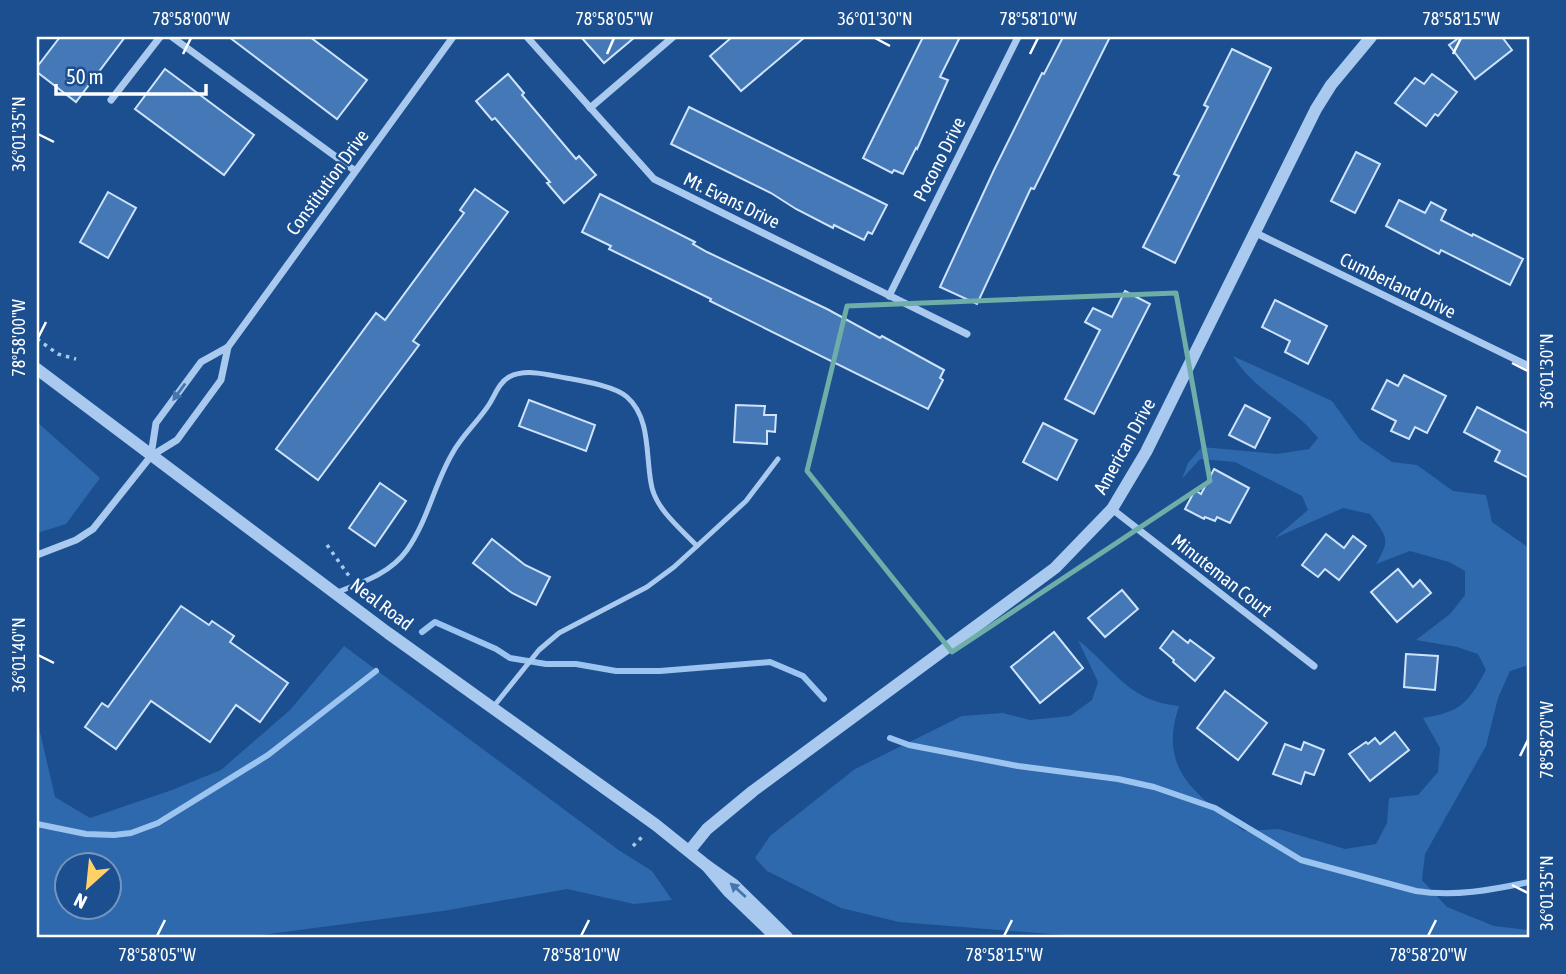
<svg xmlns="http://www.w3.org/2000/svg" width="1566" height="974" font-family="'Asap Condensed',sans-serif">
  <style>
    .green { fill: #2e69ad; fill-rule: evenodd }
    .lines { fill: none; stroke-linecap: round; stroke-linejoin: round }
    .stream { stroke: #9cc4f0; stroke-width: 6 }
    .building { fill: #4478b7; stroke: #cfe3fa; stroke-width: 2 }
    .path { stroke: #a9c9ee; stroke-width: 3.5; stroke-dasharray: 3.5 5; stroke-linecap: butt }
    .service { stroke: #a9c9ee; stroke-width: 5 }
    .minor { stroke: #a9c9ee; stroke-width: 7 }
    .tertiary { stroke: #a9c9ee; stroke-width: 12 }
    .oneway { fill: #4674ac }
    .marked { fill: none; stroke: #6fada8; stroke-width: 5; stroke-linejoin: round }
    .ticks { fill: none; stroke: #fff; stroke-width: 2.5 }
    .labels { text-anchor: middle; stroke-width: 5; stroke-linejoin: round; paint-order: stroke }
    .street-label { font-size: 19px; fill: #fff; stroke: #1b4f8f }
    .neatline { fill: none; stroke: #fff; stroke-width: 2.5 }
    .ticks-label { font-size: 18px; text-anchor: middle; fill: #fff }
  </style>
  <rect width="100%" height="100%" fill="#1b4f8f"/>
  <g class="green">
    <path d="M1233,356L1332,401L1360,440L1392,462L1417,465L1453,491L1486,495L1492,522L1529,548V665L1510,671L1498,698L1486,746L1425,854L1422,880L1447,907L1494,926L1529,930V937H1089L899,922L841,908L767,871L755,858L770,836L855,769L962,716L1003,713L1030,720L1070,716L1092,700L1098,682L1078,640C1115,669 1127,701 1179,706C1157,772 1198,795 1244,831L1279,829L1345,849L1376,844L1387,823L1389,798L1418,795L1438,772L1440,748L1423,718C1461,712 1468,703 1486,670L1478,654L1457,647L1416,640L1450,614L1465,595V571L1449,562L1410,551L1376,564C1391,539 1387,537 1370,514L1343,508L1275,538L1308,510L1302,496L1235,462L1200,459L1182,479L1188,463L1202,447L1277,454L1309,449L1318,438C1294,407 1253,390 1233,356Z"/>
    <polygon points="37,422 100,478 66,524 37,533"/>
    <path d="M344,646L620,851L652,871L672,900L634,904L567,889L443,911L247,937H37V719L55,797L90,818L172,790L221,770L290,710ZM66,866H108V908H66Z"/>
  </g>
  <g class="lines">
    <g class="stream">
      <polyline points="422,632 435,622 496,649 510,658 546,664 576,664 616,671 660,671 770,662 803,676 824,699"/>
      <path d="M890,738L909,745L1018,766L1118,779L1154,787L1215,808L1301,860L1416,891C1454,897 1492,890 1529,882"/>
      <polyline points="37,824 86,834 114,835 131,833 158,823 268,755 376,671"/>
    </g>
  </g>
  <g class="building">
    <polygon points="60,37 125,37 76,102 37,72 37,67"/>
    <polygon points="229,37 310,37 367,80 337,119"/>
    <polygon points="581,37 635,37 604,63"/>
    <polygon points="732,37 805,37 741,91 710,56"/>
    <polygon points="923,37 960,37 940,77 948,80 917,149 916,148 903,174 894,170 892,173 863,158"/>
    <polygon points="1063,37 1110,37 1034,189 1031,188 977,304 940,287 994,170 1042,73 1044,74"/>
    <polygon points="1460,37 1502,37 1512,50 1475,79 1449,45"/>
    <polygon points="1232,49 1271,68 1175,263 1143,247 1179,176 1174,174 1208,107 1204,105"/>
    <polygon points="165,69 254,135 224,175 135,109"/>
    <polygon points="508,74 524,93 522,95 576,159 579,156 596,175 564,203 547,183 550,182 495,118 492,120 476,101"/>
    <polygon points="1432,74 1457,92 1438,116 1435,114 1426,126 1395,103 1415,78 1424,84"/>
    <polygon points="689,107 887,205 872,234 868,232 864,240 834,225 833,228 796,209 771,193 671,144"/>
    <polygon points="1356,152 1380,164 1355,213 1331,201"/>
    <polygon points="475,189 508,212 413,341 419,345 318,480 276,449 376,313 385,320 464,213 460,210"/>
    <polygon points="108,192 136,208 108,258 80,242"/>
    <polygon points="600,194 695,242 693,244 707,252 827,309 880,338 882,336 944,370 940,378 943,380 928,409 710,301 711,299 609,249 611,246 582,232"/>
    <polygon points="1399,200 1425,213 1431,202 1446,210 1441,220 1472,236 1473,234 1523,259 1510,285 1441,250 1439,254 1386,226"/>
    <polygon points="1125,291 1150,304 1094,414 1065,399 1100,330 1085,322 1093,308 1112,317"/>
    <polygon points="1275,300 1327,326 1308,364 1285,352 1290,341 1262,327"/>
    <polygon points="1404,375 1446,396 1427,433 1415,427 1409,439 1391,431 1396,421 1372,409 1387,380 1398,386"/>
    <polygon points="529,400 595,425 586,451 519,426"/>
    <polygon points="736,405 765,406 764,415 776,415 775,432 767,431 767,444 734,442"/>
    <polygon points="1245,405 1270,418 1255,448 1229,435"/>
    <polygon points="1477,407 1529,434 1529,478 1495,461 1500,451 1464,432"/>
    <polygon points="1043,423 1077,440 1057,480 1023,462"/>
    <polygon points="1214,469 1249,488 1230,523 1217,517 1215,521 1205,517 1204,519 1185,509 1195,490 1201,494"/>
    <polygon points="380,483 406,501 375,546 349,528"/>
    <polygon points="1326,534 1344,548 1353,536 1366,546 1339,580 1325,569 1318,577 1302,565"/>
    <polygon points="492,539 525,565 550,577 536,605 512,593 473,563"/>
    <polygon points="1398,569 1413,587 1420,580 1431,593 1397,622 1371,592"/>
    <polygon points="1122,590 1138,609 1105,637 1088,618"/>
    <polygon points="181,606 209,625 212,621 234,636 230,642 288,683 260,722 236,705 210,742 151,701 116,749 85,727 102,703 108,707"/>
    <polygon points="1173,631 1188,643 1190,640 1214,658 1195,681 1173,662 1174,660 1160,648"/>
    <polygon points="1054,632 1083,668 1040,703 1011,667"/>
    <polygon points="1406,654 1438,656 1435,690 1404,687"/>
    <polygon points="1225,691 1267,723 1238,760 1197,728"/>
    <polygon points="1395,732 1409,750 1370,781 1349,754 1366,742 1368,744 1375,738 1380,744"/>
    <polygon points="1304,742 1324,750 1314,775 1305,772 1301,784 1273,774 1285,744 1301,750"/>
  </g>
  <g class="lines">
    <g class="path">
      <polyline points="37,339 58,354 76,359"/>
      <polyline points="327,545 349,576"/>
      <polyline points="633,846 644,835"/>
    </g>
    <g class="service">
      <polyline points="697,546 746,501 778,459"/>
      <path d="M335,593C361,583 390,574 407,550C428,520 434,485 452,454C462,435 479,421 490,403C496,393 499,383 509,377C526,368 549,375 566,378C583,381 615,386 627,397C652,419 645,459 652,488C658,511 681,529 697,546L674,567L647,587L559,633L539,650L494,706"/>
    </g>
    <g class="minor">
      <polyline points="172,37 354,170"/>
      <polyline points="527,37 654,179 967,334"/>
      <polyline points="111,100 160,37"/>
      <polyline points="590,108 673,37"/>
      <polyline points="1254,232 1529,366"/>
      <polyline points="889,296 1018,37"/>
      <polyline points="151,455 156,423 201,362 228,347 453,37"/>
      <polyline points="1112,509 1314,666"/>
      <polyline points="37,555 76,540 93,529 151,456 177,440 221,380 228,347"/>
    </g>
    <g class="tertiary">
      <polyline points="37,369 388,633 656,825 707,866"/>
      <polyline points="690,850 707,829 753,791 1055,568 1112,509 1146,452 1316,109 1331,85 1371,37"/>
      <polyline points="776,937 729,892 707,866 734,885 787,937"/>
    </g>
  </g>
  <defs><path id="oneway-solid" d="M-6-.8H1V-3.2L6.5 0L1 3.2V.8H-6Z" transform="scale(1.75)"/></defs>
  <g class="oneway">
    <use href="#oneway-solid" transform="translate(179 392) rotate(126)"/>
    <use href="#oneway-solid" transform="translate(738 890) rotate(-138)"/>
  </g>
  <path class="marked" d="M1176,293L1210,481L952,652L807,471L847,306Z"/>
  <path class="ticks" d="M875,38L890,46M183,54L191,38M607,54L614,38M1030,54L1038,38M1453,54L1461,38M38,134L54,142M38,338L46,322M1512,363L1528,371M38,655L54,663M1520,756L1528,740M1512,885L1528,893M157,936L165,920M581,936L589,920M1004,936L1012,920M1428,936L1436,920"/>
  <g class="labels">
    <g class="street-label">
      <text transform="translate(939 159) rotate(-63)" y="7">Pocono Drive</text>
      <text transform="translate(327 182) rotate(-54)" y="7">Constitution Drive</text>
      <text transform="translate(732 200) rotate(26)" y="7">Mt. Evans Drive</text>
      <text transform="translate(1398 285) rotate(26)" y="7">Cumberland Drive</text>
      <text transform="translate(1124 446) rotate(-61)" y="7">American Drive</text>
      <text transform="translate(1222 575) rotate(38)" y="7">Minuteman Court</text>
      <text transform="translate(382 604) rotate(37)" y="7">Neal Road</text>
    </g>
  </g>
  <rect width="1566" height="974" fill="none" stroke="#1b4f8f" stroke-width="77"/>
  <g transform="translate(88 886) rotate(207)"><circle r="33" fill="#1b4f8f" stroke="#7695bc" stroke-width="2"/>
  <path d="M0-5L12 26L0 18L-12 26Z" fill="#ffd166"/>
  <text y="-10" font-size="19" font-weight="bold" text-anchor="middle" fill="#ffffff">N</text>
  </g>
  <path d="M56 84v10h150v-10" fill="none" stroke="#ffffff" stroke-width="3.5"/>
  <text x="66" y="84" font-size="21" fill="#ffffff" stroke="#1b4f8f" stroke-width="5" paint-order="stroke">50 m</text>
  <rect x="38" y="38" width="1490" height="898" class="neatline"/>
  <g class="ticks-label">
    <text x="191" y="25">78°58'00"W</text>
    <text x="614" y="25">78°58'05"W</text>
    <text x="875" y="25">36°01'30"N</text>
    <text x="1038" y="25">78°58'10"W</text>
    <text x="1461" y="25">78°58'15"W</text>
    <text transform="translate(19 134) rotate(-90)" y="6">36°01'35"N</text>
    <text transform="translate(19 338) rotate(-90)" y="6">78°58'00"W</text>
    <text transform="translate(1547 371) rotate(-90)" y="6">36°01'30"N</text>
    <text transform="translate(19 655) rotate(-90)" y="6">36°01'40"N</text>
    <text transform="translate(1547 740) rotate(-90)" y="6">78°58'20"W</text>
    <text transform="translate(1547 893) rotate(-90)" y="6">36°01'35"N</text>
    <text x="157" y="961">78°58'05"W</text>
    <text x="581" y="961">78°58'10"W</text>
    <text x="1004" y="961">78°58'15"W</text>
    <text x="1428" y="961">78°58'20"W</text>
  </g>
</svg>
